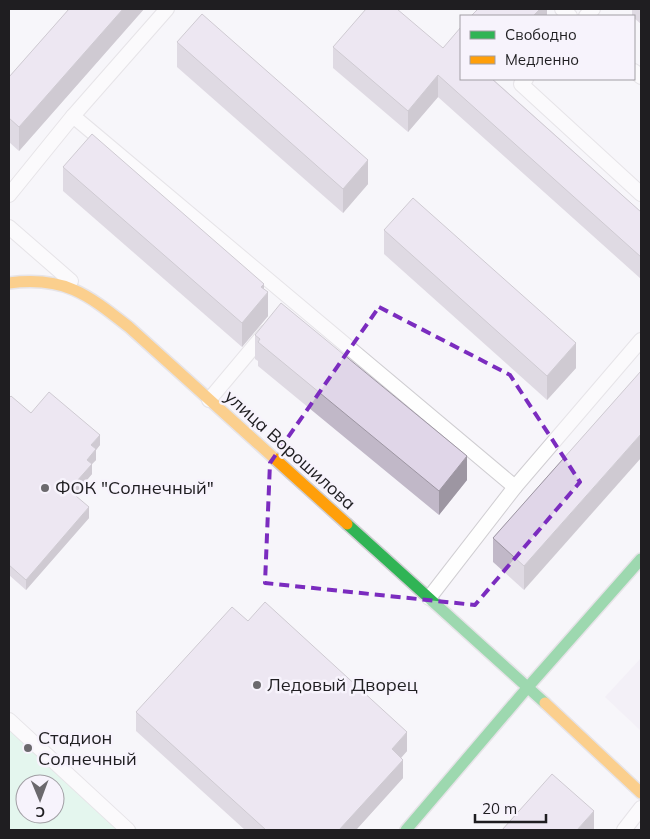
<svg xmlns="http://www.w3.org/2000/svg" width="650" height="839" font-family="Mulish,sans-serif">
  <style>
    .built { fill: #eee9f4 }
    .garden { fill: #ccf7e0; fill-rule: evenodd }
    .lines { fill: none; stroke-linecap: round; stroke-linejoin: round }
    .lane-casing { stroke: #d0ced2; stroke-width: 16 }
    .fast-casing { stroke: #d0ced2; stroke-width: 14 }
    .slow-casing { stroke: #d0ced2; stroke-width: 14 }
    .lane { stroke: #fefefe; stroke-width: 14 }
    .fast { stroke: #30b455; stroke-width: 11 }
    .slow { stroke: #ff9f0a; stroke-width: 11 }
    .wall { fill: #c1b8c8 }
    .shaded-wall { fill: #9d96a2 }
    .building { fill: #e0d6e8; stroke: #9d96a2 }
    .marked { fill: none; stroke: #7b2cbf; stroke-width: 4; stroke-dasharray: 10 6; stroke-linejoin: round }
    .poi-dot { fill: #6b696d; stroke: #f7f3fc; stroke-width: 2 }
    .labels { text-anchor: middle; stroke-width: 5; stroke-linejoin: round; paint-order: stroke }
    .street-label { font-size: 18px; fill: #1f1e21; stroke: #f7f3fc }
    .poi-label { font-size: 18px; fill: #1f1e21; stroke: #f7f3fc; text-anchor: start }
  </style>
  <rect width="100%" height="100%" fill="#f7f5fa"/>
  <polygon class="built" points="641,658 641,731 605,697"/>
  <path class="garden" d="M9,713L138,830H9ZM25,784H55V814H25Z"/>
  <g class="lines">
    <g class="lane-casing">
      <g id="lane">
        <polyline points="562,9 570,16"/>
        <polyline points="586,16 593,9"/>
        <polyline points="634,71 641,77"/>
        <polyline points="526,79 521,84 641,194"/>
        <polyline points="73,116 515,487"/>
        <polyline points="9,195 73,116 167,9"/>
        <polyline points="9,227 71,281"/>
        <polyline points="209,400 266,332"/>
        <polyline points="429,598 515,487 641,340"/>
        <polyline points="9,720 128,830"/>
        <polyline points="624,830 641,808"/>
      </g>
    </g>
    <g class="fast-casing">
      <g id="fast">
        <polyline points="347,524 545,703"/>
        <polyline points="406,830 528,687 641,559"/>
      </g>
    </g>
    <g class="slow-casing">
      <g id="slow">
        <path d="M9,283C65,276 87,294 129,327L347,524"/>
        <polyline points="545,703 641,793"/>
      </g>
    </g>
    <use href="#lane" class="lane"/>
    <use href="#fast" class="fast"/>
    <use href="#slow" class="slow"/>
  </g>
  <g class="wall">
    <polygon points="69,9 144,9 19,151 9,142 9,77"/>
    <polygon points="632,9 641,9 641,24 634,18 634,16 632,16"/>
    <polygon points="177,42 368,184 343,213 177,67"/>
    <polygon points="333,47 443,48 494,80 641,212 641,279 438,97 408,132 333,68"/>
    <polygon points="63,167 264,289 268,316 242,347 63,191"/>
    <polygon points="384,230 576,368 547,400 384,254"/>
    <polygon points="255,335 467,480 439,515 258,366 258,361 255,359"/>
    <polygon points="641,371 524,590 493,562 493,538"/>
    <polygon points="9,398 31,413 100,445 96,450 96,460 92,464 92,474 74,495 89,518 26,590 9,575"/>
    <polygon points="248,621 407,751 401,758 403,778 356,830 245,830 136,731 136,712"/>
  </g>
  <g class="shaded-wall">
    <polygon points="123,9 144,9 19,151 19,127"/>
    <polygon points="540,9 547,9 547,16 533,16"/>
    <polygon points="438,75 438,97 408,132 408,111"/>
    <polygon points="368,160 368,184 343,213 343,189"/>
    <polygon points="264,284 264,297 268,292 268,316 242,347 242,323 261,287"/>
    <polygon points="576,343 576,368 547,400 547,376"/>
    <polygon points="641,434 641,458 524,590 524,566"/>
    <polygon points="100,435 100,445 96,450 96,460 92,464 92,474 69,501 69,490 87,460 91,445"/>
    <polygon points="467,456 467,480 439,515 439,491"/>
    <polygon points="89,507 89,518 26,590 26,580"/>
    <polygon points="407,732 407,751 392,768 392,749"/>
    <polygon points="403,760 403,778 356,830 339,830"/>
    <polygon points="594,811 594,830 577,830"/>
  </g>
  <g class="building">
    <polygon points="69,9 123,9 19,127 9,118 9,77"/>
    <polygon points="366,9 397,9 443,48 461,27 461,79 492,79 641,212 641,257 438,75 408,111 333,47"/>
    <polygon points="478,9 540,9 533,16 471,16"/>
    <polygon points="202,14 368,160 343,189 177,42"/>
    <polygon points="92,134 264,284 261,287 268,292 242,323 63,167"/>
    <polygon points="413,198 576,343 547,376 384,230"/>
    <polygon points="281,303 467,456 439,491 258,342 260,339 255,335"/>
    <polygon points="641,371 641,434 524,566 493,538"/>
    <polygon points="49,392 100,435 91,445 96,449 87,460 92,464 69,490 89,507 26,580 9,565 9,398 11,396 31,413"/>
    <polygon points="265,602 407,732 392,749 403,760 339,830 266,830 136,712 232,607 248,621"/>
    <polygon points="552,774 594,811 577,830 502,830"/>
  </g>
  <path d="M0 0H650V839H0ZM379,307L510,375L580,482L475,605L265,583L270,463Z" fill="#f7f5fa" fill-opacity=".55" fill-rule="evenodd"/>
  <path class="marked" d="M379,307L510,375L580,482L475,605L265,583L270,463Z"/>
  <g class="poi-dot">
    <circle cx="45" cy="488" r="5"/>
    <circle cx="257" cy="685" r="5"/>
    <circle cx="28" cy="748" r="5"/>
  </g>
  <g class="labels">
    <g class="street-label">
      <text transform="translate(290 450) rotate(42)" y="6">улица Ворошилова</text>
    </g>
    <g class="poi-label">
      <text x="55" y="494">ФОК "Солнечный"</text>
      <text x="267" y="691">Ледовый Дворец</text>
      <text x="38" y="744">Стадион<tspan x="38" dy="21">Солнечный</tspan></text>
    </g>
  </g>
  <rect width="650" height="839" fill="none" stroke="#1f1e21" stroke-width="20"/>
  <rect x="460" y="15" width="175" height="65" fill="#f7f3fc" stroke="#a19ea4"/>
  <rect x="470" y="31" width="25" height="8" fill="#30b455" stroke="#a19ea4"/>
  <text x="505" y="40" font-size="15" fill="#1f1e21">Свободно</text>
  <rect x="470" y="56" width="25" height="8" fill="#ff9f0a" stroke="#a19ea4"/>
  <text x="505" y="65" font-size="15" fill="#1f1e21">Медленно</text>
  <g transform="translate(40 799) rotate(179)"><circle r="24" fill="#f7f3fc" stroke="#a19ea4"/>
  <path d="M0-4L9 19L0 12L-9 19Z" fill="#6b696d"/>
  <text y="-8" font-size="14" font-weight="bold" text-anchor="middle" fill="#1f1e21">С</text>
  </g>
  <path d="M475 814v8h71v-8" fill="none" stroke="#1f1e21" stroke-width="2.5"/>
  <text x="482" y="814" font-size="15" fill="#1f1e21" stroke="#f7f3fc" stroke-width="4" paint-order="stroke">20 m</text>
</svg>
